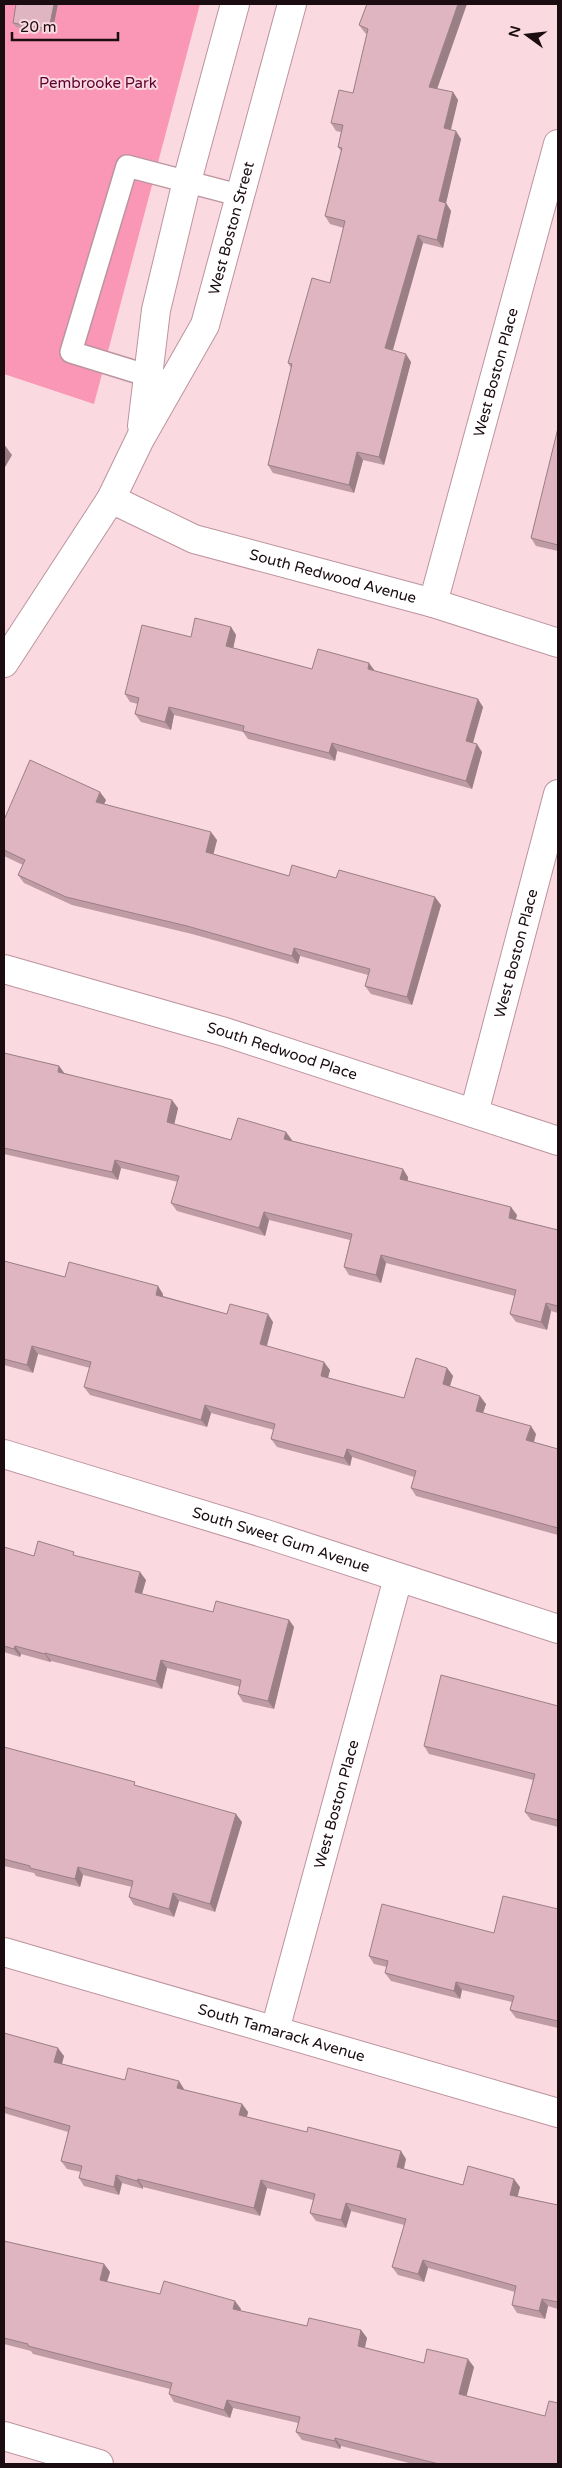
<svg xmlns="http://www.w3.org/2000/svg" width="562" height="2468" font-family="'Varela Round',sans-serif">
  <style>
    .green { fill: #fa97b6 }
    .lines { fill: none; stroke-linecap: round; stroke-linejoin: round }
    .lane-casing { stroke: #bc949f; stroke-width: 24 }
    .street-casing { stroke: #bc949f; stroke-width: 30 }
    .lane { stroke: #fff; stroke-width: 21 }
    .street { stroke: #fff; stroke-width: 28 }
    .wall { fill: #bf9ca5 }
    .shaded-wall { fill: #9b7f86 }
    .building { fill: #deb5c0; stroke: #9b7f86 }
    .labels { text-anchor: middle; stroke-width: 4; stroke-linejoin: round; paint-order: stroke }
    .park-label { font-size: 15px; fill: #5f002e; stroke: #fad9e1 }
    .street-label { font-size: 15px; fill: #1a0c11; stroke: #fad9e1 }
  </style>
  <rect width="100%" height="100%" fill="#fad9e1"/>
  <polygon class="green" points="4,4 200,4 94,404 4,374"/>
  <g class="lines">
    <g class="lane-casing">
      <polyline id="lane" points="162,380 71,352 127,166 242,196"/>
    </g>
    <g class="street-casing">
      <g id="street">
        <polyline points="142,426 156,310 187,181 235,4"/>
        <path id="s1" d="M111,499L194,539L433,603L558,643"/>
        <path id="s2" d="M433,603L558,144"/>
        <path id="s3" d="M4,663L111,499L140,439L205,325L292,4"/>
        <path id="s4" d="M4,969L225,1032L558,1141"/>
        <path id="s5" d="M474,1113L558,794"/>
        <path id="s6" d="M4,1454L266,1534L558,1629"/>
        <path id="s7" d="M4,1952L558,2113"/>
        <path id="s8" d="M275,2030L398,1578"/>
        <polyline points="4,2436 99,2464"/>
      </g>
    </g>
    <use href="#lane" class="lane"/>
    <use href="#street" class="street"/>
  </g>
  <g class="wall">
    <polygon points="58,4 52,33 16,27 13,23"/>
    <polygon points="367,4 437,89 453,92 458,100 451,130 461,139 446,203 451,211 443,248 423,243 393,350 411,362 384,465 363,460 354,493 273,473 268,465 291,368 288,363 330,283 344,228 330,224 325,216 341,151 338,147 341,132 336,131 331,123 353,93 367,34 365,33 359,25"/>
    <polygon points="558,428 558,551 536,546 531,538"/>
    <polygon points="231,627 236,635 233,648 312,669 375,671 483,707 473,743 482,752 472,789 337,751 335,761 248,739 243,732 174,715 171,730 141,722 135,714 138,704 130,702 125,694 191,637"/>
    <polygon points="106,800 104,804 217,840 213,854 289,876 336,878 441,905 412,1005 371,994 365,986 368,975 300,956 298,964 192,934 72,905 24,883 18,875 23,865 4,856 4,820"/>
    <polygon points="4,1053 59,1066 64,1073 178,1108 174,1124 231,1140 292,1140 292,1141 408,1177 408,1181 517,1215 516,1219 558,1230 558,1313 551,1311 547,1330 516,1322 510,1314 515,1296 386,1263 381,1283 349,1275 344,1267 350,1240 269,1220 265,1236 177,1211 171,1203 178,1182 121,1168 118,1180 4,1154"/>
    <polygon points="4,1261 65,1277 163,1294 163,1296 227,1314 273,1322 267,1346 330,1370 328,1378 404,1398 447,1368 453,1376 450,1386 486,1404 483,1413 536,1434 534,1442 558,1449 558,1535 416,1496 411,1488 414,1477 352,1457 350,1466 277,1447 271,1439 274,1430 211,1413 207,1427 90,1395 84,1387 90,1368 38,1354 33,1373 4,1365"/>
    <polygon points="4,1547 34,1556 77,1556 146,1580 142,1594 213,1612 289,1620 294,1627 274,1709 243,1702 238,1694 240,1687 167,1668 162,1689 51,1661 50,1662 21,1654 20,1657 4,1652"/>
    <polygon points="558,1706 558,1827 531,1820 525,1812 533,1780 429,1754 424,1746"/>
    <polygon points="4,1747 138,1786 242,1822 215,1912 179,1901 174,1917 134,1905 129,1897 132,1887 83,1875 80,1887 36,1876 34,1873 4,1866"/>
    <polygon points="558,1909 558,2028 516,2018 510,2010 512,2002 462,1990 460,1999 391,1981 385,1973 387,1967 374,1964 369,1956 494,1933"/>
    <polygon points="4,2033 64,2056 62,2064 125,2080 184,2089 184,2090 242,2104 248,2112 247,2117 406,2159 404,2169 463,2185 520,2187 517,2196 558,2205 558,2309 548,2306 545,2319 517,2313 512,2305 515,2292 428,2268 424,2282 398,2275 392,2267 404,2225 351,2211 346,2228 316,2221 310,2213 313,2200 267,2188 260,2216 143,2187 143,2189 122,2183 119,2195 84,2186 79,2178 81,2172 67,2169 61,2161 68,2132 4,2113"/>
    <polygon points="4,2241 104,2264 110,2272 107,2282 160,2294 241,2309 240,2311 307,2326 361,2330 367,2338 365,2348 424,2363 474,2367 466,2396 558,2464 413,2464 341,2446 340,2449 302,2440 296,2432 298,2423 233,2408 230,2418 174,2402 169,2394 170,2389 33,2354 31,2351 4,2344"/>
  </g>
  <g class="shaded-wall">
    <polygon points="54,4 58,4 52,33 49,29"/>
    <polygon points="458,4 467,4 435,95 429,87"/>
    <polygon points="453,92 458,100 449,136 444,128"/>
    <polygon points="456,131 461,139 446,203 451,211 443,248 437,240 439,201"/>
    <polygon points="418,235 423,243 391,356 385,348"/>
    <polygon points="406,354 411,362 384,465 379,457"/>
    <polygon points="6,447 12,455 4,469 4,452"/>
    <polygon points="357,452 363,460 354,493 349,485"/>
    <polygon points="231,627 236,635 232,654 226,646"/>
    <polygon points="369,663 375,671 368,669"/>
    <polygon points="478,699 483,707 471,749 466,741"/>
    <polygon points="169,707 174,715 171,730 165,722"/>
    <polygon points="332,743 337,751 335,761 329,753"/>
    <polygon points="477,744 482,752 472,789 466,781"/>
    <polygon points="100,792 106,800 101,810 96,802"/>
    <polygon points="211,832 217,840 212,860 206,852"/>
    <polygon points="435,897 441,905 412,1005 407,997"/>
    <polygon points="294,948 300,956 298,964 292,956"/>
    <polygon points="59,1066 65,1074 58,1072"/>
    <polygon points="172,1100 178,1108 173,1130 167,1122"/>
    <polygon points="286,1132 292,1140 290,1147 284,1139"/>
    <polygon points="115,1160 121,1168 118,1180 112,1172"/>
    <polygon points="403,1169 408,1177 406,1187 400,1179"/>
    <polygon points="511,1207 517,1215 514,1225 509,1218"/>
    <polygon points="264,1212 269,1220 265,1236 259,1228"/>
    <polygon points="381,1255 386,1263 381,1283 376,1275"/>
    <polygon points="158,1286 163,1294 161,1303 156,1295"/>
    <polygon points="546,1303 551,1311 547,1330 541,1322"/>
    <polygon points="268,1314 273,1322 265,1352 260,1344"/>
    <polygon points="32,1346 38,1354 33,1373 27,1365"/>
    <polygon points="324,1362 330,1370 326,1384 321,1376"/>
    <polygon points="447,1368 453,1376 448,1392 443,1384"/>
    <polygon points="480,1396 486,1404 481,1419 476,1411"/>
    <polygon points="205,1405 211,1413 207,1427 201,1420"/>
    <polygon points="531,1426 536,1434 532,1448 526,1440"/>
    <polygon points="347,1449 352,1457 350,1466 344,1458"/>
    <polygon points="140,1572 146,1580 140,1600 135,1592"/>
    <polygon points="289,1620 294,1627 274,1709 268,1701"/>
    <polygon points="15,1646 21,1654 20,1657 14,1649"/>
    <polygon points="45,1653 51,1661 50,1662 45,1654"/>
    <polygon points="161,1660 167,1668 162,1689 156,1681"/>
    <polygon points="236,1814 242,1822 215,1912 210,1904"/>
    <polygon points="78,1867 83,1875 80,1887 75,1879"/>
    <polygon points="173,1893 179,1901 174,1917 169,1909"/>
    <polygon points="456,1982 462,1990 460,1999 454,1991"/>
    <polygon points="58,2048 64,2056 60,2070 54,2062"/>
    <polygon points="179,2081 184,2089 182,2096 177,2088"/>
    <polygon points="242,2104 248,2112 245,2123 239,2115"/>
    <polygon points="401,2151 406,2159 402,2175 397,2167"/>
    <polygon points="116,2175 122,2183 119,2195 114,2187"/>
    <polygon points="138,2179 143,2187 143,2189 137,2181"/>
    <polygon points="514,2179 520,2187 516,2203 510,2195"/>
    <polygon points="261,2180 267,2188 260,2216 254,2208"/>
    <polygon points="346,2203 351,2211 346,2228 341,2220"/>
    <polygon points="423,2260 428,2268 424,2282 418,2274"/>
    <polygon points="104,2264 110,2272 105,2288 100,2280"/>
    <polygon points="542,2299 548,2306 545,2319 539,2311"/>
    <polygon points="235,2301 241,2309 239,2317 233,2309"/>
    <polygon points="361,2330 367,2338 363,2354 358,2346"/>
    <polygon points="468,2359 474,2367 465,2402 459,2394"/>
    <polygon points="227,2400 233,2408 230,2418 224,2410"/>
    <polygon points="335,2438 341,2446 340,2449 335,2441"/>
  </g>
  <g class="building">
    <polygon points="16,4 54,4 49,29 13,23"/>
    <polygon points="367,4 458,4 429,87 453,92 444,128 456,131 439,201 446,203 437,240 418,235 385,348 406,354 379,457 357,452 349,485 268,465 292,364 288,363 312,278 330,283 345,221 325,216 342,148 338,147 343,125 331,123 339,90 353,93 368,29 359,25"/>
    <polygon points="558,428 558,545 531,538"/>
    <polygon points="4,446 6,447 4,452"/>
    <polygon points="195,618 231,627 226,646 312,669 318,649 369,663 368,669 478,699 466,741 477,744 466,781 332,743 329,753 243,731 244,726 169,707 165,722 135,714 139,698 125,694 142,625 191,637"/>
    <polygon points="30,760 100,792 96,802 211,832 206,852 289,876 292,865 336,878 339,870 435,897 407,997 365,986 370,969 294,948 292,956 187,926 66,897 18,875 25,860 4,850 4,820"/>
    <polygon points="4,1053 59,1066 58,1072 172,1100 167,1122 231,1140 238,1118 286,1132 284,1139 403,1169 400,1179 511,1207 509,1218 558,1230 558,1306 546,1303 541,1322 510,1314 516,1290 381,1255 376,1275 344,1267 352,1234 264,1212 259,1228 171,1203 179,1176 115,1160 112,1172 4,1148"/>
    <polygon points="4,1261 65,1277 69,1262 158,1286 156,1295 227,1314 230,1304 268,1314 260,1344 324,1362 321,1376 404,1398 416,1358 447,1368 443,1384 480,1396 476,1411 531,1426 526,1440 558,1449 558,1528 411,1488 416,1471 347,1449 344,1458 271,1439 275,1424 205,1405 201,1420 84,1387 91,1362 32,1346 27,1365 4,1359"/>
    <polygon points="38,1541 74,1552 73,1555 140,1572 135,1592 213,1612 216,1601 289,1620 268,1701 238,1694 241,1680 161,1660 156,1681 45,1653 45,1654 15,1646 14,1649 4,1646 4,1547 34,1556"/>
    <polygon points="441,1675 558,1706 558,1820 525,1812 535,1774 424,1746"/>
    <polygon points="4,1747 135,1782 134,1785 236,1814 210,1904 173,1893 169,1909 129,1897 133,1881 78,1867 75,1879 30,1868 30,1866 4,1859"/>
    <polygon points="503,1896 558,1909 558,2021 510,2010 514,1996 456,1982 454,1991 385,1973 388,1961 369,1956 382,1904 494,1933"/>
    <polygon points="4,2033 58,2048 54,2062 125,2080 128,2068 179,2081 177,2088 242,2104 239,2115 307,2132 308,2127 401,2151 397,2167 463,2185 468,2166 514,2179 510,2195 558,2205 558,2302 542,2299 539,2311 512,2305 516,2286 423,2260 418,2274 392,2267 406,2219 346,2203 341,2220 310,2213 315,2194 261,2180 254,2208 138,2179 137,2181 116,2175 114,2187 79,2178 82,2166 61,2161 70,2126 4,2107"/>
    <polygon points="4,2241 104,2264 100,2280 160,2294 164,2281 235,2301 233,2309 307,2326 309,2318 361,2330 358,2346 424,2363 427,2349 468,2359 459,2394 545,2416 549,2401 558,2403 558,2464 439,2464 335,2438 335,2441 296,2432 300,2417 227,2400 224,2410 169,2394 172,2383 28,2346 28,2344 4,2338"/>
  </g>
  <g class="labels">
    <g class="park-label">
      <text x="98" y="88">Pembrooke Park</text>
    </g>
    <g class="street-label">
      <text dy="5" stroke="none"><textPath href="#s3" startOffset="494">West Boston Street</textPath></text>
      <text dy="5" stroke="none"><textPath href="#s2" startOffset="239">West Boston Place</textPath></text>
      <text dy="5" stroke="none"><textPath href="#s1" startOffset="236">South Redwood Avenue</textPath></text>
      <text dy="5" stroke="none"><textPath href="#s5" startOffset="165">West Boston Place</textPath></text>
      <text dy="5" stroke="none"><textPath href="#s4" startOffset="290">South Redwood Place</textPath></text>
      <text dy="5" stroke="none"><textPath href="#s6" startOffset="290">South Sweet Gum Avenue</textPath></text>
      <text dy="5" stroke="none"><textPath href="#s8" startOffset="234">West Boston Place</textPath></text>
      <text dy="5" stroke="none"><textPath href="#s7" startOffset="289">South Tamarack Avenue</textPath></text>
    </g>
  </g>
  <rect width="562" height="2468" fill="none" stroke="#1a0c11" stroke-width="10"/>
  <g transform="translate(527 35) rotate(285)" stroke="#fad9e1" stroke-width="4" paint-order="stroke">
  <path d="M0-4L9 19L0 12L-9 19Z" fill="#1a0c11"/>
  <text y="-8" font-size="14" font-weight="bold" text-anchor="middle" fill="#1a0c11">N</text>
  </g>
  <path d="M12 32v8h106v-8" fill="none" stroke="#1a0c11" stroke-width="2.5"/>
  <text x="20" y="32" font-size="15" fill="#1a0c11" stroke="#fad9e1" stroke-width="4" paint-order="stroke">20 m</text>
</svg>
